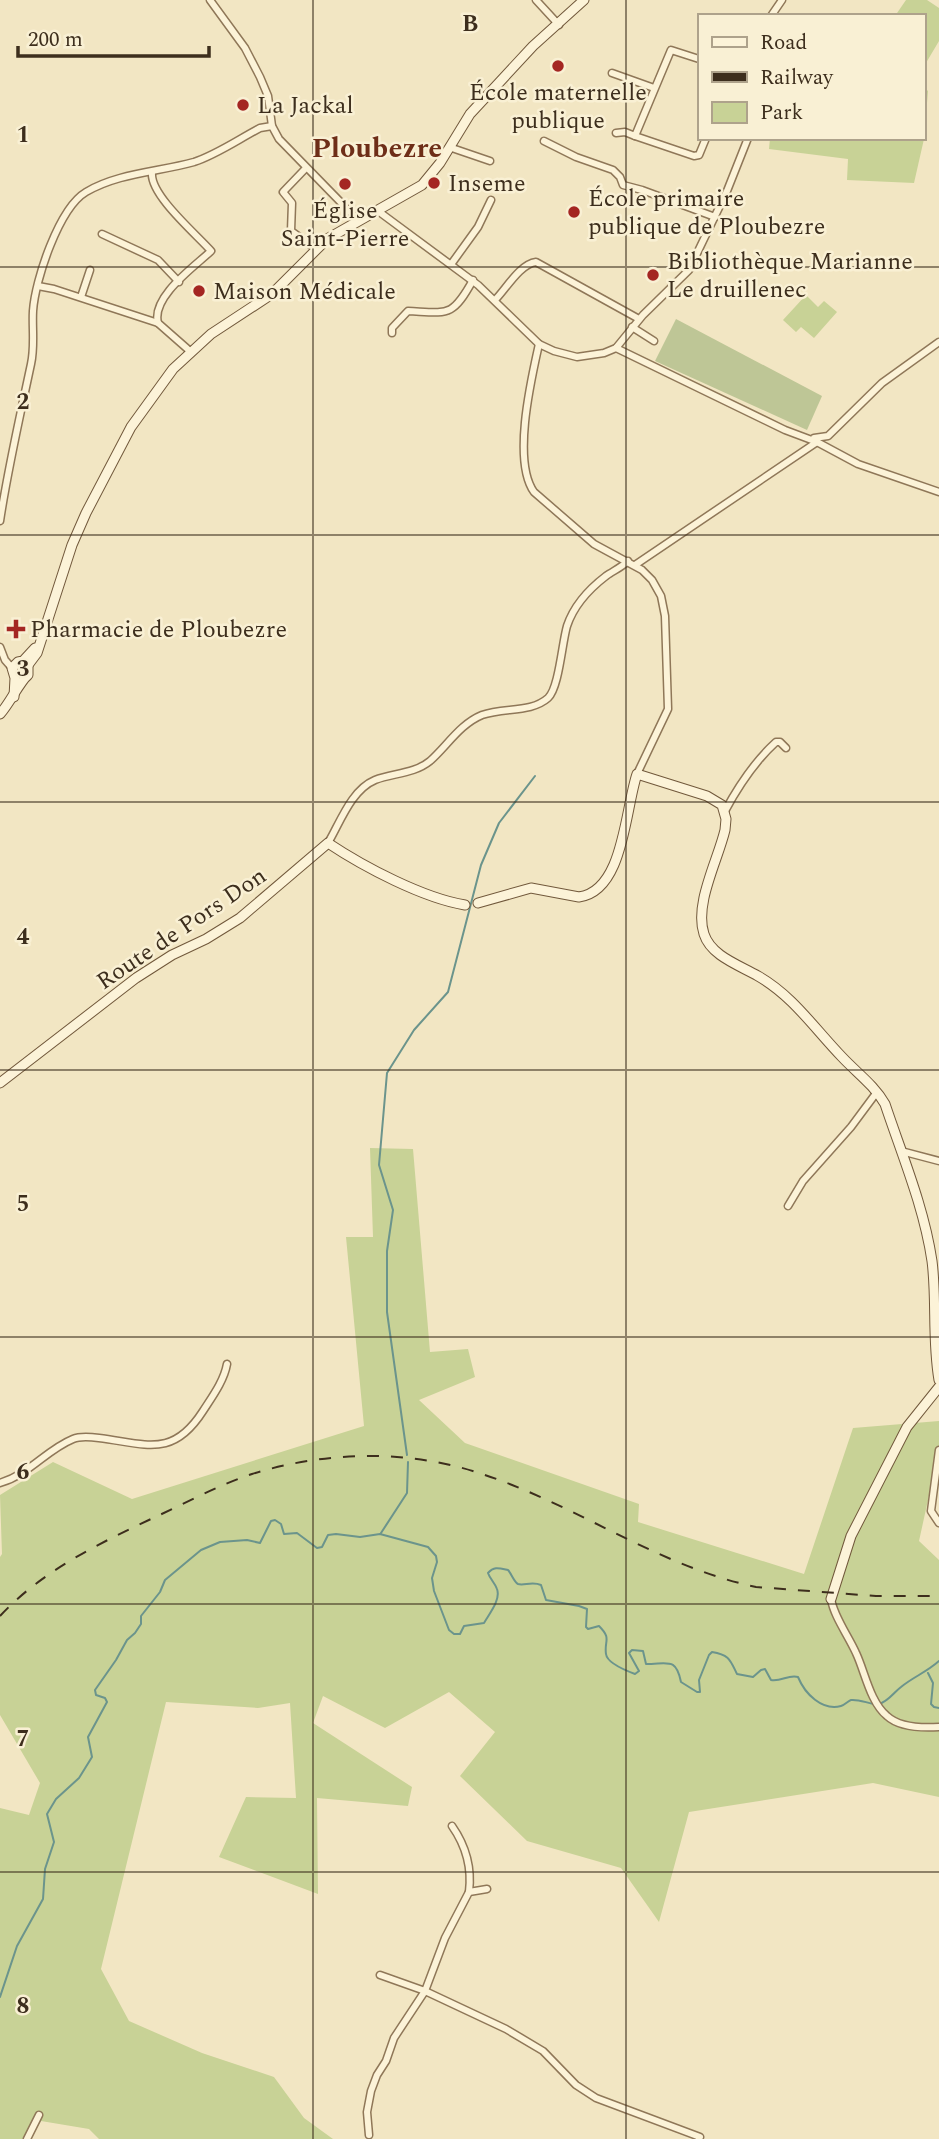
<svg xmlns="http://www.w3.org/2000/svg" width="939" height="2139" font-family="Spectral,serif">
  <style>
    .green { fill: #c8d296 }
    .cemetery { fill: #bec696 }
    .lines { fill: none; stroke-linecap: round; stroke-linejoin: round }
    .stream { stroke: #6b948c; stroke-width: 2 }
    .street-casing { stroke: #8f7758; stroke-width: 9 }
    .secondary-casing { stroke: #71583b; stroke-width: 11 }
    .street { stroke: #fcf3d8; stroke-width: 6 }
    .secondary { stroke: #fcf3d8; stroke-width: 9 }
    .rail { stroke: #3d2e1d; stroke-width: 2; stroke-dasharray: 12 12; stroke-linecap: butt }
    .grid { fill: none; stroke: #3d2e1d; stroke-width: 2; stroke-opacity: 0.55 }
    .poi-dot { fill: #a42622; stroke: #f9f0d4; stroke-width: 2.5 }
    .labels { text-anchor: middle; stroke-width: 5; stroke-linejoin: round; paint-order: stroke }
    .poi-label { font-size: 24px; fill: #3d2e1d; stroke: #f9f0d4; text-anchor: start }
    .street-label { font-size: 24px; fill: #3d2e1d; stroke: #f9f0d4 }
    .quarter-label { font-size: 28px; font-weight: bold; fill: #6e2e18; stroke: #f9f0d4 }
    .grid-label { font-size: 23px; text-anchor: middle; font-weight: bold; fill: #3d2e1d; stroke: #f9f0d4; stroke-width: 5; stroke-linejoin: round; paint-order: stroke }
  </style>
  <rect width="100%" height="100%" fill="#f2e6c3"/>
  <g class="green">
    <polygon points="906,0 927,0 939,8 939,41 923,68 923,16 895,16"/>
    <polygon points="923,86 928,91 924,139 914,183 847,180 848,159 769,149 770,138 923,138"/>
    <polygon points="806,295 818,307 824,301 837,312 814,338 801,327 796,332 783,320"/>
    <polygon points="370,1148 413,1149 430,1352 468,1349 475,1377 419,1400 465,1443 639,1504 638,1522 804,1574 853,1428 939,1421 939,1450 919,1541 939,1560 939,1797 873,1783 689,1812 659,1922 621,1868 527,1841 460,1776 495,1732 449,1692 385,1728 323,1696 313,1723 412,1787 408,1806 317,1798 318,1894 219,1857 246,1797 296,1798 290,1703 258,1708 166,1702 101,1969 129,2021 202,2053 274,2077 304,2118 333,2139 99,2139 89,2129 41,2121 30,2139 0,2139 0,1808 29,1815 40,1783 0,1715 0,1557 2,1554 0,1495 53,1462 132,1499 364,1426 346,1237 373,1237"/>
  </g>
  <polygon class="cemetery" points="676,319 822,396 807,430 655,361"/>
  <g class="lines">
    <g class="stream">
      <polyline points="407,1455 387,1312 387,1251 393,1210 379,1165 387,1073 414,1030 448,992 481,865 499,823 535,776"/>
      <polyline points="381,1533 407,1493 408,1462"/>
      <polyline points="928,1673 933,1683 931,1704 934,1707 939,1708"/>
      <path d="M879,1704C889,1701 893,1693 901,1687C913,1677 927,1672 939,1661"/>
      <path d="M0,1997L17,1946L43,1899L45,1869L54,1842L47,1814L56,1799L79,1778L92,1757L88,1737L107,1702L105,1698L96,1695L95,1690L116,1660L127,1640L135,1633L141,1624V1616L160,1592L165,1580L201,1550L220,1542L247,1540L260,1543L271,1521L275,1520L281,1524L284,1534L297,1533L317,1548L322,1547L328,1535L336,1534L360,1537L380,1534L428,1547L436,1556L437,1562L432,1578L434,1591L449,1630L454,1634H460L464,1626L484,1623C489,1614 501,1600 497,1589C495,1583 490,1579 488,1573C494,1566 499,1568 508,1570C511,1573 514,1582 518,1584C524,1586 532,1581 541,1585L546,1600L579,1606L587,1609L586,1627L588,1629L599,1626C612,1639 604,1640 606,1654C607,1663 627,1671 635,1674L639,1671L629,1653L632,1650L643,1651L646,1664C668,1664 676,1657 681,1682L697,1692H700L699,1680L709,1655L712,1652C730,1655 730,1660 737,1674L753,1677L761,1670L765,1669L771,1680C781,1682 789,1674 798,1677C805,1694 822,1711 841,1706C845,1705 848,1701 851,1700C858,1699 867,1703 874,1704"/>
    </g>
    <g class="street-casing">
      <g id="street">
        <polyline points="210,0 245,48 260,77 268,96 272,126 279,139 359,221"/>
        <polyline points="536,0 559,25"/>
        <polyline points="771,16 782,0"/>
        <polyline points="612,73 654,88"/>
        <polyline points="616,133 625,132 635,136 671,50 699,59"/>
        <polyline points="635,136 694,156 699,155 706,138"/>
        <polyline points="544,141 576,157 613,170 620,177 623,185 642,190 715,217"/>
        <polyline points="449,147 490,161"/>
        <polyline points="306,168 283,192 292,203 291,231 316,249"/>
        <path d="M152,173C150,195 196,234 211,251C194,267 151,297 158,323"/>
        <polyline points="378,211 478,285 539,344 554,351 577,357 604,353 616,348 643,315 689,270 727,191 748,138"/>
        <polyline points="102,234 158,260 179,282"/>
        <polyline points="452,263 478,227 491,200"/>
        <polyline points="38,286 54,289 158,323 191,352"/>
        <polyline points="81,297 90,270"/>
        <path d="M495,300C506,289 520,264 536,262L639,319"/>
        <polyline points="632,327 654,341"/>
        <path d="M392,333V328L408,311C448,313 452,318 473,280"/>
        <path d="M539,344C531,380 512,461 534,492L594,544L642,570L652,580L661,596L665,616L668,709L637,774"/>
        <polyline points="616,348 785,430 817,442 858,464 939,492"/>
        <polyline points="814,438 828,436 882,383 939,342"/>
        <path d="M0,521C8,468 20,416 31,364C35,346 32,328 33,311C35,280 59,208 86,192C118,173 158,172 194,162C216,155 239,139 260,128L272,126"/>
        <polyline points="635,565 817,442"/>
        <polyline points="0,647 5,660 12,668"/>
        <path d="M725,811C739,785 754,762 776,742H780L786,748"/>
        <path d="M328,843C340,823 351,790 375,780C393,773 414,774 430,761C447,746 460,724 482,715C504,707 531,713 548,698C559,688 562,643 567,626C574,605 589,589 606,576C613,571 622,567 628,561"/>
        <polyline points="901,1151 939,1161"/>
        <polyline points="788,1206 803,1181 851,1127 877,1092"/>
        <polyline points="939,1450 931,1511 939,1523"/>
        <path d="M0,1483C30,1474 46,1450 73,1439C80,1436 91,1437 99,1438C147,1444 173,1458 203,1411C212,1397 224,1381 227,1364"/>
        <path d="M831,1599C834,1617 848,1635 856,1653C865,1672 870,1702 887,1716C900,1728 923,1728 939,1727"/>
        <path d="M452,1826C466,1846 472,1868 469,1892"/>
        <polyline points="380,1975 425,1991 506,2029 543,2051 576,2085 596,2098 700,2137 699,2139"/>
        <polyline points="369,2135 367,2112 371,2091 377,2075 386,2061 394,2038 425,1991 445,1938 469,1892 487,1889"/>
        <polyline points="27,2139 39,2115"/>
      </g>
    </g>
    <g class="secondary-casing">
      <g id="secondary">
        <polyline points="28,665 37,653 72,545 86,513 131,427 173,369 211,334 272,294 327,239 422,185 440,163 470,114 533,46 584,0"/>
        <polyline points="14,697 15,678 12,668 18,662 23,661 35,648"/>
        <path d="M0,714C10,703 20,681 28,675V665"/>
        <path d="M478,903L531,888L579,897C624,891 625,809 637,774L707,796L722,805L726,819L725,830C718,860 694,904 704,934C711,956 739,965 758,976C793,996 814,1028 842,1057C857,1073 874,1085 885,1104C902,1155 924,1207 932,1261C937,1300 932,1340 939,1380"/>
        <path d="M0,1083L136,978L172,955L206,939L240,918L328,843C364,867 423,898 465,905"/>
        <polyline points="831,1599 851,1536 907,1427 939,1387"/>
      </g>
    </g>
    <use href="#street" class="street"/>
    <use href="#secondary" class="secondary"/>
    <path class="rail" d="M0,1616C42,1571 96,1545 151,1519C184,1504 218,1485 252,1474C326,1451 409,1449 482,1474C577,1505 657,1566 756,1587L876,1596H939"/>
  </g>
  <path class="grid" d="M313,0V2139M626,0V2139M0,267H939M0,535H939M0,802H939M0,1070H939M0,1337H939M0,1604H939M0,1872H939"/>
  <g class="poi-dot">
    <circle cx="558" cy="66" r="7"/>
    <circle cx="243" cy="105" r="7"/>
    <circle cx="434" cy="183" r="7"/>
    <circle cx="345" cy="184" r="7"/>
    <circle cx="574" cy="212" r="7"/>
    <circle cx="653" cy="275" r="7"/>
    <circle cx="199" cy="291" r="7"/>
    <path d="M12.5 618.5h7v7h7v7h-7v7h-7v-7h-7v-7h7z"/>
  </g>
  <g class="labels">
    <g class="poi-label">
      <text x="558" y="100" text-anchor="middle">École maternelle<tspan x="558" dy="28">publique</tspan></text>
      <text x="257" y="113">La Jackal</text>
      <text x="448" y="191">Inseme</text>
      <text x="588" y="206">École primaire<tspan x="588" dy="28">publique de Ploubezre</tspan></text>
      <text x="345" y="218" text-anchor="middle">Église<tspan x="345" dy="28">Saint-Pierre</tspan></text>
      <text x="667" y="269">Bibliothèque Marianne<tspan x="667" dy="28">Le druillenec</tspan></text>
      <text x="213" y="299">Maison Médicale</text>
      <text x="30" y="637">Pharmacie de Ploubezre</text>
    </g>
    <g class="street-label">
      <text transform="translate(181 928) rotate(-34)" y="8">Route de Pors Don</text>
    </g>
    <g class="quarter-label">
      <text x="377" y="157">Ploubezre</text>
    </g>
  </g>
  <g class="grid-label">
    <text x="470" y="31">B</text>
    <text x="23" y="142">1</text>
    <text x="23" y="409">2</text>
    <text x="23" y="676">3</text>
    <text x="23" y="944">4</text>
    <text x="23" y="1211">5</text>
    <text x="23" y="1479">6</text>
    <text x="23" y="1746">7</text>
    <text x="23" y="2013">8</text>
  </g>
  <rect x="698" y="14" width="228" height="126" fill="#f9f0d4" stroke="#aea28b" stroke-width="2"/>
  <rect x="712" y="37" width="35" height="10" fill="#fcf3d8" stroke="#aea28b" stroke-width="2"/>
  <text x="760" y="49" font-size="21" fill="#3d2e1d">Road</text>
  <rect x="712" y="72" width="35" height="10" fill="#3d2e1d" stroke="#aea28b" stroke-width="2"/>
  <text x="760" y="84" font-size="21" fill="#3d2e1d">Railway</text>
  <rect x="712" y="102" width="35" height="21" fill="#c8d296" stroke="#aea28b" stroke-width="2"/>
  <text x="760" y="119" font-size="21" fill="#3d2e1d">Park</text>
  <path d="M18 46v10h191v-10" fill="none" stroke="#3d2e1d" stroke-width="3.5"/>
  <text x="28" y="46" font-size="21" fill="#3d2e1d" stroke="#f9f0d4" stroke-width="5" paint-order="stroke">200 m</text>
</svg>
